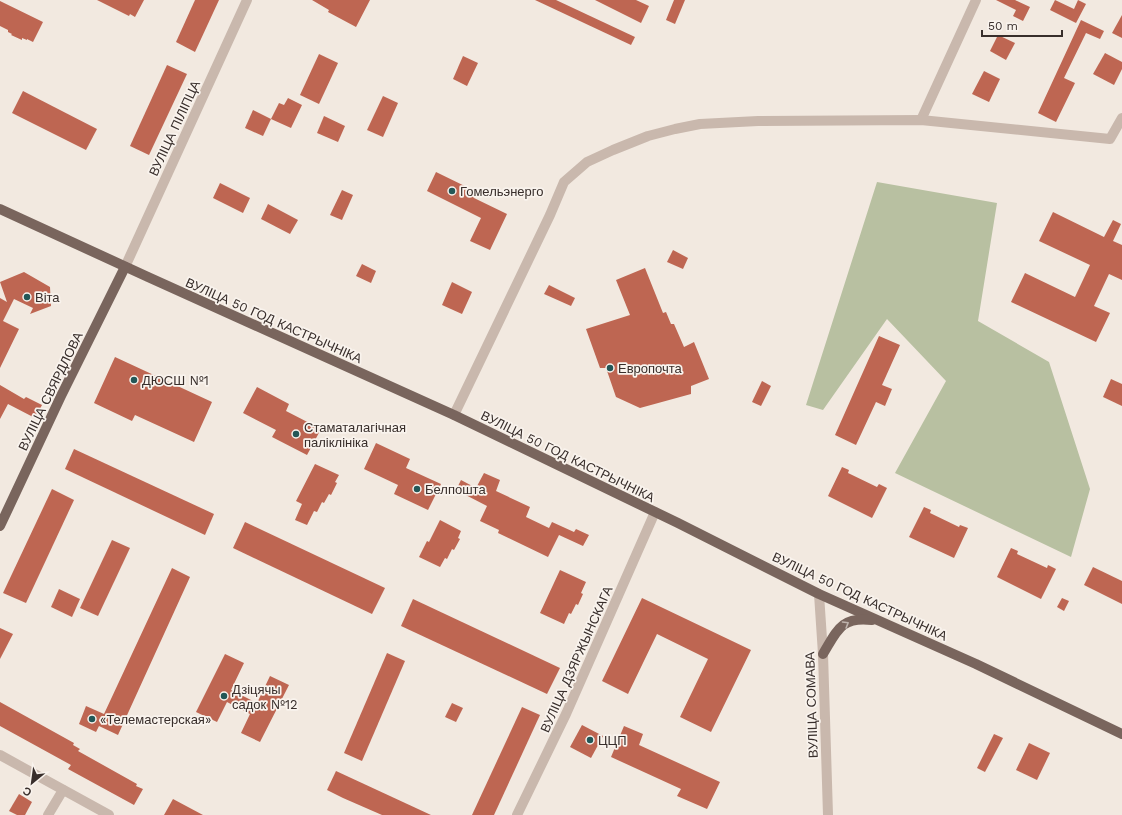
<svg xmlns="http://www.w3.org/2000/svg" width="1122" height="815" font-family="'Work Sans',sans-serif">
  <style>
    .green { fill: #b8c0a1 }
    .building { fill: #be6652 }
    .lines { fill: none; stroke-linecap: round; stroke-linejoin: round }
    .minor { stroke: #c9b8ad; stroke-width: 10 }
    .major { stroke: #79655d; stroke-width: 10 }
    .oneway { stroke: #bfb3ac }
    .poi-dot { fill: #235757; stroke: #f9f3ed; stroke-width: 1.5 }
    .labels { text-anchor: middle; stroke-width: 3.5; stroke-linejoin: round; paint-order: stroke }
    .street-label { font-size: 13px; fill: #382e2b; stroke: #f9f3ed }
    .poi-label { font-size: 13px; fill: #382e2b; stroke: #f9f3ed; text-anchor: start }
  </style>
  <rect width="100%" height="100%" fill="#f2e9e0"/>
  <polygon class="green" points="877,182 997,203 978,321 1049,362 1090,489 1071,557 895,473 946,381 887,319 823,410 806,405"/>
  <g class="building">
    <polygon points="97,0 144,0 135,17 130,14 129,16"/>
    <polygon points="195,0 219,0 195,52 176,42"/>
    <polygon points="312,0 370,0 356,27 328,12 329,10"/>
    <polygon points="535,0 556,0 635,37 631,45"/>
    <polygon points="595,0 636,0 649,6 641,23"/>
    <polygon points="674,0 685,0 675,24 666,20"/>
    <polygon points="996,0 1015,0 1030,7 1023,21 1013,16 1016,10"/>
    <polygon points="1055,0 1074,9 1078,0 1086,4 1076,23 1050,10"/>
    <polygon points="0,1 43,22 33,42 27,39 27,40 22,38 22,40 11,35 12,34 8,32 8,30 0,26"/>
    <polygon points="1122,15 1122,38 1112,33"/>
    <polygon points="1081,20 1104,31 1100,39 1086,33 1064,78 1075,83 1056,122 1038,113"/>
    <polygon points="998,35 1015,43 1006,60 990,51"/>
    <polygon points="1105,53 1122,62 1122,69 1114,85 1093,74"/>
    <polygon points="319,54 338,63 319,104 300,95"/>
    <polygon points="463,56 478,63 467,86 453,79"/>
    <polygon points="167,65 187,74 149,155 130,146"/>
    <polygon points="984,71 1000,79 989,102 972,94"/>
    <polygon points="23,91 97,129 86,150 12,113"/>
    <polygon points="383,96 398,103 383,137 367,130"/>
    <polygon points="288,98 302,105 291,128 271,119 279,103 284,105"/>
    <polygon points="253,110 271,119 263,136 245,128"/>
    <polygon points="324,116 345,126 338,142 317,133"/>
    <polygon points="436,172 477,192 474,198 507,214 490,250 470,241 481,218 427,191"/>
    <polygon points="220,183 250,198 243,213 213,198"/>
    <polygon points="342,190 353,195 342,220 330,215"/>
    <polygon points="268,204 298,220 290,234 261,219"/>
    <polygon points="1053,212 1104,237 1113,220 1121,224 1113,241 1122,245 1122,280 1109,274 1094,306 1110,313 1096,342 1011,302 1025,273 1075,297 1090,265 1039,241"/>
    <polygon points="673,250 688,258 683,269 667,262"/>
    <polygon points="362,264 376,271 371,283 356,276"/>
    <polygon points="645,268 663,313 666,312 671,324 674,324 684,347 694,342 709,379 691,386 691,394 640,408 616,397 606,368 600,368 586,329 630,315 616,280"/>
    <polygon points="24,272 50,287 51,306 30,314 33,308 14,299 3,321 19,329 0,368 0,298 7,302 0,282"/>
    <polygon points="452,282 472,292 462,314 442,305"/>
    <polygon points="549,285 575,298 571,306 544,294"/>
    <polygon points="879,336 900,345 882,385 892,389 885,406 876,402 856,445 835,435"/>
    <polygon points="115,357 212,402 194,442 135,415 132,421 94,403"/>
    <polygon points="1111,379 1122,384 1122,406 1103,397"/>
    <polygon points="762,381 771,386 761,406 752,402"/>
    <polygon points="0,385 24,399 26,397 42,405 35,418 8,404 0,419"/>
    <polygon points="257,387 289,404 286,411 321,429 307,455 272,437 276,430 243,413"/>
    <polygon points="376,443 410,459 406,468 441,484 428,510 394,494 398,485 364,469"/>
    <polygon points="74,449 214,514 205,535 65,469"/>
    <polygon points="315,464 339,475 335,482 337,483 331,495 329,494 324,503 322,502 317,512 314,511 307,525 295,520 302,504 296,501"/>
    <polygon points="842,467 849,470 848,473 877,487 879,484 887,488 872,518 828,496"/>
    <polygon points="484,473 500,480 496,491 530,507 526,517 549,528 552,522 574,532 576,529 589,535 583,546 559,535 548,557 498,533 499,530 480,521 487,506 456,490 461,480 476,488"/>
    <polygon points="52,489 74,500 26,603 3,593"/>
    <polygon points="924,507 931,510 930,513 959,527 960,525 968,528 954,558 909,537"/>
    <polygon points="440,520 461,531 458,538 460,539 454,550 452,549 447,559 445,558 440,567 419,557 427,541 429,542"/>
    <polygon points="245,522 385,588 372,614 233,548"/>
    <polygon points="112,540 130,548 98,616 80,608"/>
    <polygon points="1011,548 1018,551 1017,554 1047,568 1048,565 1056,569 1041,599 997,577"/>
    <polygon points="1093,567 1122,581 1122,604 1084,585"/>
    <polygon points="172,568 190,577 118,735 99,726 96,732 79,724 86,706 104,714"/>
    <polygon points="560,570 586,582 581,593 583,594 578,605 576,604 571,614 569,613 564,624 540,613"/>
    <polygon points="59,589 80,599 72,617 51,607"/>
    <polygon points="642,598 751,650 711,732 680,717 708,659 657,634 628,694 602,681"/>
    <polygon points="1062,598 1069,601 1064,611 1057,607"/>
    <polygon points="413,599 560,668 547,694 401,626"/>
    <polygon points="0,628 13,634 0,659"/>
    <polygon points="387,653 405,661 362,761 344,753"/>
    <polygon points="225,654 244,663 231,690 257,703 270,676 289,685 260,742 241,733 250,714 227,702 217,722 196,712"/>
    <polygon points="0,702 74,743 73,745 80,749 78,751 137,784 136,786 143,789 134,805 68,769 71,765 0,726"/>
    <polygon points="452,703 463,708 456,722 445,717"/>
    <polygon points="522,707 540,715 494,815 472,815"/>
    <polygon points="582,725 603,736 591,758 570,747"/>
    <polygon points="624,726 643,734 639,745 720,782 707,809 677,796 681,789 611,757"/>
    <polygon points="994,734 1003,738 985,772 977,768"/>
    <polygon points="1029,743 1050,753 1037,780 1016,770"/>
    <polygon points="336,771 431,815 382,815 343,798 327,790"/>
    <polygon points="19,794 32,802 25,815 17,815 9,811"/>
    <polygon points="173,799 203,815 164,815"/>
  </g>
  <g class="lines">
    <g class="minor">
      <polyline points="921,120 976,0"/>
      <polyline points="125,267 247,0"/>
      <polyline points="454,415 550,215 564,182 587,162 613,150 648,136 675,129 700,124 758,121 921,120 1110,139 1122,118"/>
      <polyline points="819,594 823,654 828,815"/>
      <polyline points="0,755 109,815"/>
      <polyline points="48,815 63,790"/>
      <polyline points="517,815 566,714 655,512"/>
    </g>
    <g class="major">
      <polyline points="0,209 148,277 454,415 678,523 819,594 976,664 1122,734"/>
      <polyline points="0,526 61,396 125,267"/>
      <path d="M823,654C837,631 841,616 872,620"/>
    </g>
  </g>
  <defs><path id="oneway-chevron" d="M-2-3.5L2.5 0L-2 3.5" fill="none" stroke-width="1.6" stroke-linecap="round" stroke-linejoin="round"/></defs>
  <use class="oneway" href="#oneway-chevron" transform="translate(846 624) rotate(-31)"/>
  <g class="poi-dot">
    <circle cx="452" cy="191" r="4"/>
    <circle cx="27" cy="297" r="4"/>
    <circle cx="610" cy="368" r="4"/>
    <circle cx="134" cy="380" r="4"/>
    <circle cx="296" cy="434" r="4"/>
    <circle cx="417" cy="489" r="4"/>
    <circle cx="224" cy="696" r="4"/>
    <circle cx="92" cy="719" r="4"/>
    <circle cx="590" cy="740" r="4"/>
  </g>
  <g class="labels">
    <g class="street-label">
      <text transform="translate(174 128) rotate(-65)" y="5">ВУЛІЦА ПІЛІПЦА</text>
      <text transform="translate(274 320) rotate(24)" y="5">ВУЛІЦА 50 ГОД КАСТРЫЧНІКА</text>
      <text transform="translate(50 391) rotate(-64)" y="5">ВУЛІЦА СВЯРДЛОВА</text>
      <text transform="translate(568 456) rotate(26)" y="5">ВУЛІЦА 50 ГОД КАСТРЫЧНІКА</text>
      <text transform="translate(860 596) rotate(25)" y="5">ВУЛІЦА 50 ГОД КАСТРЫЧНІКА</text>
      <text transform="translate(576 659) rotate(-66)" y="5">ВУЛІЦА ДЗЯРЖЫНСКАГА</text>
      <text transform="translate(811 705) rotate(-92)" y="5">ВУЛІЦА СОМАВА</text>
    </g>
    <g class="poi-label">
      <text x="460" y="196">Гомельэнерго</text>
      <text x="35" y="302">Віта</text>
      <text x="618" y="373">Европочта</text>
      <text x="142" y="385">ДЮСШ №1</text>
      <text x="304" y="432">Стаматалагічная<tspan x="304" dy="15">паліклініка</tspan></text>
      <text x="425" y="494">Белпошта</text>
      <text x="232" y="694">Дзіцячы<tspan x="232" dy="15">садок №12</tspan></text>
      <text x="100" y="724">«Телемастерская»</text>
      <text x="598" y="745">ЦЦП</text>
    </g>
  </g>
  <g transform="translate(32 783) rotate(209)" stroke="#f9f3ed" stroke-width="3" paint-order="stroke">
  <path d="M0-3L7 15L0 10L-7 15Z" fill="#382e2b"/>
  <text y="-6" font-size="11" font-weight="bold" text-anchor="middle" fill="#382e2b">С</text>
  </g>
  <path d="M982 30v6h80v-6" fill="none" stroke="#382e2b" stroke-width="2"/>
  <text x="988" y="30" font-size="12" fill="#382e2b" stroke="#f9f3ed" stroke-width="3" paint-order="stroke">50 m</text>
</svg>
